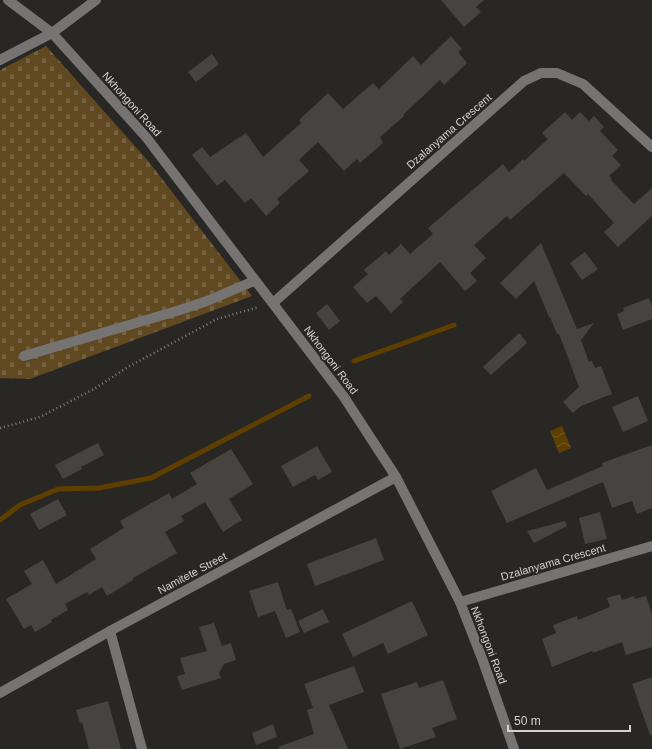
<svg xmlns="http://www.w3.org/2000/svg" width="652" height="749" font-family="Helvetica,sans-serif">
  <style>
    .cemetery { fill: url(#cemetery-stones) }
    .water { fill: url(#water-waves) }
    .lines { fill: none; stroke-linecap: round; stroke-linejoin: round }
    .stream { stroke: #5f3f00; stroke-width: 5 }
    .building { fill: #464340 }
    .path { stroke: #81807d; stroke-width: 2.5; stroke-dasharray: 1 3; stroke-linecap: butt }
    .minor { stroke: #757473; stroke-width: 10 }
    .labels { text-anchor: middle; stroke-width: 3.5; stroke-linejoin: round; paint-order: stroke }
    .street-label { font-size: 11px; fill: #d3d2d0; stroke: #292724 }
  </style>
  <defs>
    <pattern id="cemetery-stones" width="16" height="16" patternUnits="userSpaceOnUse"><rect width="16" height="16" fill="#604821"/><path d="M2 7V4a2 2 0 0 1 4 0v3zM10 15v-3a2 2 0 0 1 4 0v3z" fill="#766240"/></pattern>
    <pattern id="water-waves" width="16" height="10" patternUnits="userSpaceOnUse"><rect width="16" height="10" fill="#5f3f00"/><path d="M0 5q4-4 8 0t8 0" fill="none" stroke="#755a24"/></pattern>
  </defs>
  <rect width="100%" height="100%" fill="#292724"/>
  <polygon class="cemetery" points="46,46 149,162 252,296 30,379 0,378 0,70"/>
  <polygon class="water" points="562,426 571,448 559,453 550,431"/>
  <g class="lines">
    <g class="stream">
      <polyline points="354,361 454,325"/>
      <polyline points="0,520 20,505 58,489 99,488 151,478 309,396"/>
    </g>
  </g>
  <g class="building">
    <polygon points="441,0 484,0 476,7 481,12 464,27"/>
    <polygon points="451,36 462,49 458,52 467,63 444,85 440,80 403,115 404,116 380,137 383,143 360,163 357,159 344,171 318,142 299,160 309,171 277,199 280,203 266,216 251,198 245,203 225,180 217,186 192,155 202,147 210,157 246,133 263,157 301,123 299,120 328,93 343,109 373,83 379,89 413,56 421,65"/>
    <polygon points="212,54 219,64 196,82 188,72"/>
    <polygon points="565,112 572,120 580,112 589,121 594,116 604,127 600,131 618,150 612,156 621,165 609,176 612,179 611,180 634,204 652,188 652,216 618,247 604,232 614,223 588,194 586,196 564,173 510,220 507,216 474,245 486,258 470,273 477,281 465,291 440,262 400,299 403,302 391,313 376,296 367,303 353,287 368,274 364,270 386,251 389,255 401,244 410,254 433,234 428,228 503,164 509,172 523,159 524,161 548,139 542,133"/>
    <polygon points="541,243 577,329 594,323 581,340 589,362 592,361 595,368 601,366 612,394 581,406 573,413 563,402 579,387 559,334 557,334 550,317 549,317 534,281 516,299 500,283"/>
    <polygon points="585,252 598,269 582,280 570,263"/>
    <polygon points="649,298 652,306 652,319 623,330 617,314 624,311 623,308"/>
    <polygon points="327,304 340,321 329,330 316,313"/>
    <polygon points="519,333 527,343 491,375 483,367"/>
    <polygon points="638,396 648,421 623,432 612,407"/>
    <polygon points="98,443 104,455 81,467 82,469 63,479 55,465"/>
    <polygon points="652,445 652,508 637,514 632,501 612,508 603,482 507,523 491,491 536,468 547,490 603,466 602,463"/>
    <polygon points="317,446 332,472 318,480 315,475 293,487 281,466"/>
    <polygon points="231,449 253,484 229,499 242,520 223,532 205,502 181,516 184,521 165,532 177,553 133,578 133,580 107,596 102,587 89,595 87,592 65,604 68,610 51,620 52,622 35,632 31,625 24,629 6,599 32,584 24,571 43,560 56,584 96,559 90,549 124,528 120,521 169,493 172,499 197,484 190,473"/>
    <polygon points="58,499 67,515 39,530 30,514"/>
    <polygon points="600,512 607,539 585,544 579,518"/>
    <polygon points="565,521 567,526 534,543 527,531"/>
    <polygon points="376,538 384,560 315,586 307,564"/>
    <polygon points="278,582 287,610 291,609 300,632 286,638 275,611 258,617 249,591"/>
    <polygon points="620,594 622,600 634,596 635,599 646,596 652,614 652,647 626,655 622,642 593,653 592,651 552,667 542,639 556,633 553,625 577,616 578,620 610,607 607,598"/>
    <polygon points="412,601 428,635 388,654 383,643 353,657 342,634"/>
    <polygon points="323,609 329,622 304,633 298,621"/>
    <polygon points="214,623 222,646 231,643 236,660 224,664 219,673 221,678 182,690 177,676 185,674 180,658 207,651 199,627"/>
    <polygon points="354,666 364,692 329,705 348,749 279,749 278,747 314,734 307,710 313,708 304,684"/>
    <polygon points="652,677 652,735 650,735 632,684"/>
    <polygon points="443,680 457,719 432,728 436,737 400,749 381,694 417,682 419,688"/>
    <polygon points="108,701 121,749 89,749 82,722 80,723 76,710"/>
    <polygon points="273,724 277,737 256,745 252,733"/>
  </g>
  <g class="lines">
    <polyline class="path" points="0,428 40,417 94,389 128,367 217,319 259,307"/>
    <g class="minor">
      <polyline points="8,0 52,33 146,137 344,397 396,477 460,602 483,661 514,749"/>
      <polyline points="0,60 52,33 96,0"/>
      <polyline points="273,303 524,81 541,73 557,73 583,84 652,147"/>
      <polyline points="24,356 180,310 207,301 254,281"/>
      <polyline points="460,602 652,546"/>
      <polyline points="110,631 142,749"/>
      <polyline points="0,693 110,631 396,477"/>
    </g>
  </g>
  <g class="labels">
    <g class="street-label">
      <text transform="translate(132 104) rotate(48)" y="4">Nkhongoni Road</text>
      <text transform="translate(449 131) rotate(-41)" y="4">Dzalanyama Crescent</text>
      <text transform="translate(331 360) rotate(53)" y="4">Nkhongoni Road</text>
      <text transform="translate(553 562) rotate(-16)" y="4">Dzalanyama Crescent</text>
      <text transform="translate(192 573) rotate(-28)" y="4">Namitete Street</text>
      <text transform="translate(489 645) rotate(69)" y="4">Nkhongoni Road</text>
    </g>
  </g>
  <path d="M508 725v6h122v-6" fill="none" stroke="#d3d2d0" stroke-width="2"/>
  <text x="514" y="725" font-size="12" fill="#d3d2d0" stroke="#292724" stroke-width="3" paint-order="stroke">50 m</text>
</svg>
